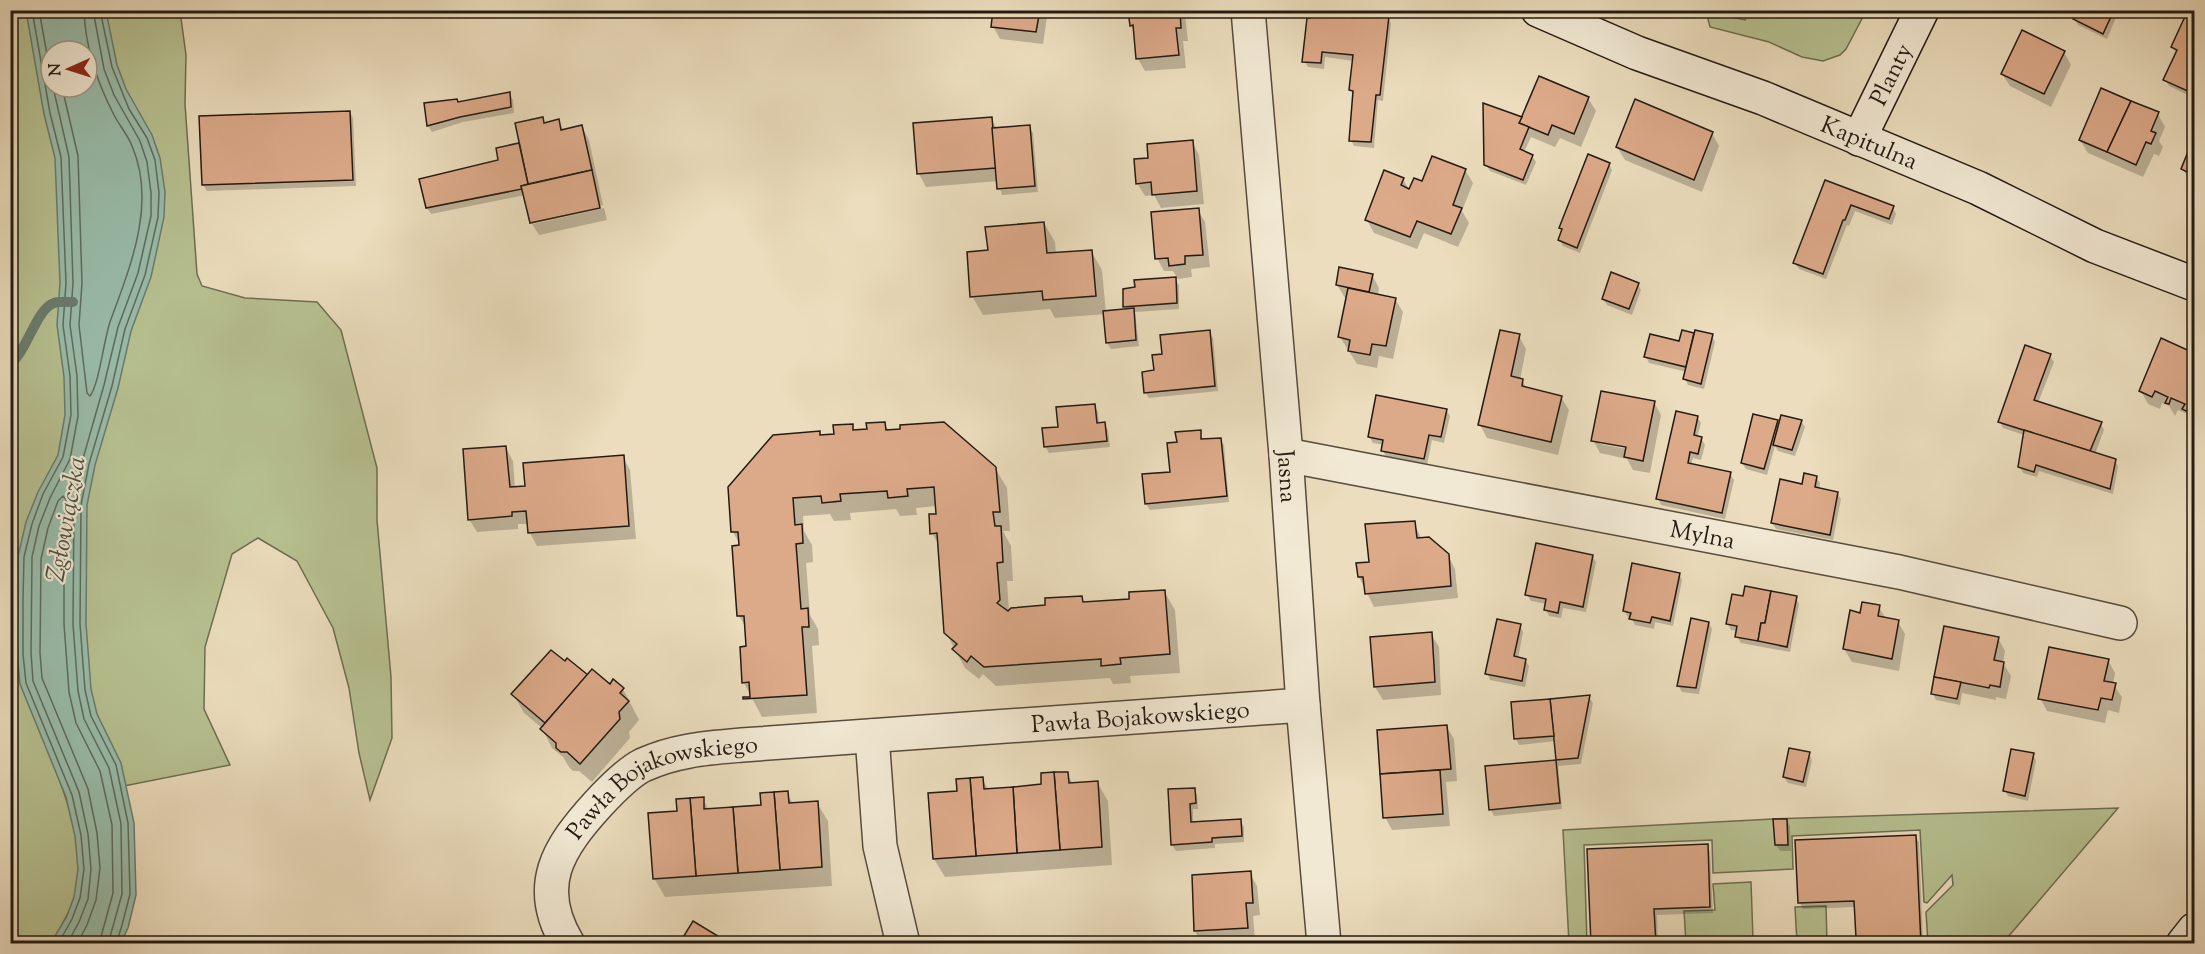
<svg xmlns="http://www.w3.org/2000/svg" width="2205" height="954" font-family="'Sorts Mill Goudy',serif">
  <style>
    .green { fill: #b7c191; stroke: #6e6e52; stroke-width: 1.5; fill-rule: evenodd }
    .water { fill: #99bdab; stroke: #6a7c6e; stroke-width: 1.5; fill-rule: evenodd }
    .shadow { fill: #0003; fill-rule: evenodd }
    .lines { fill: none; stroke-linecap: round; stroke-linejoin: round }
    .shore { stroke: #5e6c5e; stroke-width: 1.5 }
    .stream { stroke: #6a7c6e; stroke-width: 10 }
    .building { fill: #dca989; stroke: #241a12; stroke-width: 1.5 }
    .street-casing { stroke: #564b3d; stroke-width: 36 }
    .secondary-casing { stroke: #241a12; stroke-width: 36 }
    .street { stroke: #f2e9d4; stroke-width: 33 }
    .secondary { stroke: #f2e9d4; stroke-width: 33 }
    .labels { text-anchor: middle; stroke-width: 4.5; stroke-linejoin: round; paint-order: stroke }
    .street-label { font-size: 24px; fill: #241a12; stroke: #f2e9d4 }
    .water-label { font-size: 26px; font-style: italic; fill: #4d5348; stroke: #f2e9d4 }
  </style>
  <rect width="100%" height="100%" fill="#ebddbd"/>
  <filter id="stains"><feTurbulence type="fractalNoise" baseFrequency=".00333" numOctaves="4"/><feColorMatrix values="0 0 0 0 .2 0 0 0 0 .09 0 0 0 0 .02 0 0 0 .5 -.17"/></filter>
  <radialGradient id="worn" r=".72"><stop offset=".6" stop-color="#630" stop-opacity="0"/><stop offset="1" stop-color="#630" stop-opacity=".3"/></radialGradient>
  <g class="green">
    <path d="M10,11H180L186,55L185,104L197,274L202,286L245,298L317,302L341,330L377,468V520L391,677L392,738L370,800L359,753L349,688L333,628L297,561L258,538L232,554L205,647L204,709L230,765L109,789L40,730C59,779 90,845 74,898C69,915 59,929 51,944L10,943ZM51,51H87V87H51Z"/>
    <polygon points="1712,11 1718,11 1717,14 1745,20 1750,11 1866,11 1846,49 1840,55 1823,61 1802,57 1769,42 1710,27 1708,19"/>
    <polygon points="2118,808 2002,944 1928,943 1926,912 1953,885 1952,875 1927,903 1924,902 1920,830 1792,836 1793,869 1713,873 1712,840 1584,845 1587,943 1569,943 1563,830 1773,819"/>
    <polygon points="1751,882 1753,939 1725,941 1725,943 1686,943 1684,911 1715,910 1713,884"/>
    <polygon points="1826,906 1827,943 1797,943 1795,907"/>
  </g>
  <path class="water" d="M26,11H106L117,65L126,89L152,135L160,158L165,192L164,217L151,277L131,331L118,388L95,465L87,505L86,624L91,689L97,714L121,763L134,823L136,895L128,928L121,943H51L67,916L74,897L78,869L75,836L66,797L20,684L17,654L18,556L26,522L38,492L58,455L65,415L64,377L57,325L60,283L55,158L44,114ZM51,51H87V87H51Z"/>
  <g class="shadow">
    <polygon points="994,10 1048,10 1043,44 1000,39 993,26"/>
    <polygon points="1130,10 1183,10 1185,15 1188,41 1183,41 1186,68 1145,71 1138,59 1135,33 1131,26"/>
    <polygon points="1374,10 1377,16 1388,17 1391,23 1383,101 1378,100 1374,148 1354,146 1351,140 1354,95 1351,90 1354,61 1325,57 1324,69 1308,67 1304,61 1311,20"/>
    <polygon points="2079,10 2119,10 2107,39 2078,25 2074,19"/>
    <polygon points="2193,10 2194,11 2194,98 2169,86 2165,80 2177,54 2173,47"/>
    <polygon points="2064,52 2071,65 2051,107 2010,86 2002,74"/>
    <polygon points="509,94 513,100 514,113 463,122 432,132 428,126 425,104 458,103"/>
    <polygon points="1588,98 1596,111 1581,147 1560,138 1555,147 1531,137 1524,152 1532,156 1536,162 1526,185 1490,171 1486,165 1522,119"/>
    <polygon points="350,112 353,118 356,186 207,191 203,185"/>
    <polygon points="2158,114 2165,127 2159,141 2163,147 2159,156 2154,154 2143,177 2088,153 2080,140"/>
    <polygon points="542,118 545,124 558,121 564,131 582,127 589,140 603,205 533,221 533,224 604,208 607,220 539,235 531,222 525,195 431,214 427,208 500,161 518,145 522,151"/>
    <polygon points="991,119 997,129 1029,127 1033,133 1038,192 1002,195 998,181 926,187 919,174 915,125"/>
    <polygon points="1712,133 1719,146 1702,192 1625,160 1617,147"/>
    <polygon points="2194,141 2194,188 2183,169"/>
    <polygon points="1192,142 1199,155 1204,204 1161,208 1154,195 1145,196 1137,183 1150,159"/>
    <polygon points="1609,164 1612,170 1580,253 1563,246 1560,240 1563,232 1561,228"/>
    <polygon points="1465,170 1473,183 1462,211 1469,223 1458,247 1424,233 1417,249 1374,233 1367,220 1403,179 1410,191 1423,183"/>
    <polygon points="1826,182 1893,208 1896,214 1892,225 1855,211 1849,226 1847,225 1826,279 1799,269 1795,263"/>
    <polygon points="1198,210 1205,222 1210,267 1191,269 1192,277 1178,279 1173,271 1164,271 1157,258"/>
    <polygon points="1044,223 1055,242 1056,254 1091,251 1102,270 1106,313 1127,310 1125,306 1175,279 1179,285 1179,309 1135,312 1139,346 1111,349 1107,343 1105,314 1055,318 1050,309 983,315 972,296 989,251"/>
    <polygon points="1372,275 1379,288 1378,295 1395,299 1403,312 1393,359 1379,356 1377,368 1357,364 1340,337 1347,299 1345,298 1337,285"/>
    <polygon points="1638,284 1641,290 1632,315 1607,305 1603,299"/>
    <polygon points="1209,332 1213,338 1218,391 1149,398 1145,392 1163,356"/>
    <polygon points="1683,332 1712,336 1715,342 1704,389 1688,385 1685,379 1687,372 1649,363 1646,357 1681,343"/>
    <polygon points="1519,336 1526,349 1520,380 1522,380 1527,389 1561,397 1569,410 1558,455 1487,438 1480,425"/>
    <polygon points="2162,340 2194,354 2194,423 2187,414 2178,410 2175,416 2169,406 2162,403 2160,409 2148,404 2141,391"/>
    <polygon points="2050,356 2054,362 2038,403 2101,424 2104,430 2095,454 2115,460 2118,467 2113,494 2039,471 2037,477 2023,473 2020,467 2024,435 2003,428 2000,422"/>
    <path d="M1654,402L1661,415L1650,473L1633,470L1627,459L1600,453L1593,440ZM1600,441L1634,447L1633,450L1600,444Z"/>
    <polygon points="1094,405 1098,412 1099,424 1104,424 1108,430 1110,447 1049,453 1045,446 1059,428"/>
    <polygon points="1446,410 1450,416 1444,443 1432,440 1427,465 1386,456 1382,450 1384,445 1373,443 1369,436"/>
    <polygon points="1697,417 1701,423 1697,438 1701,438 1705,445 1701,460 1693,458 1691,465 1730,474 1734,480 1725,519 1661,505 1658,498"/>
    <polygon points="1777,421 1780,426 1801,421 1805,427 1795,456 1778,451 1775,446 1767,475 1746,469 1742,463"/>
    <polygon points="884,423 889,431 995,468 1007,488 1010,531 1003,531 1011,546 1013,581 1007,581 1009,612 1046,606 1081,597 1085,604 1131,601 1164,591 1175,610 1180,673 1130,676 1131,683 1113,684 1110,678 996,686 983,674 979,679 965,668 946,633 940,547 932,533 937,515 936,506 916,508 917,515 900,516 896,509 850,513 851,520 834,521 830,514 803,516 804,531 812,545 813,562 806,563 810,615 818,629 819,645 812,646 817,713 762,717 744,683 748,648 747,629 739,616 741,547 733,532 819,433 821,436 835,435 852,426 855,432 868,431"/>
    <polygon points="1200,431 1203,441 1220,439 1224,445 1229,502 1150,510 1146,504 1144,476 1172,473"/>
    <polygon points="506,448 513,461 515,488 527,487 623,457 630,470 636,539 537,546 530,533 529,524 518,524 518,529 477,532 469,519"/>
    <polygon points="1816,477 1820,483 1819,489 1837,493 1841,499 1833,540 1776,529 1772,523 1803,486"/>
    <polygon points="1414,523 1422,540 1448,555 1455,569 1458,598 1374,607 1359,577"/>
    <polygon points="1592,556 1596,562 1586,612 1563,608 1561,618 1549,616 1546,610 1547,604 1531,601 1527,595"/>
    <polygon points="1679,574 1682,580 1673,626 1655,622 1654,629 1635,625 1631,617 1628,617 1624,610"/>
    <polygon points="1744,598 1796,598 1799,604 1790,652 1741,643 1737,636 1738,631 1731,630 1728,624"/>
    <polygon points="1879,607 1886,619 1898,622 1905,634 1899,671 1852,662 1844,649"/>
    <polygon points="1709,623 1712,629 1699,694 1682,692 1678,685"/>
    <polygon points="1520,626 1523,632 1518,659 1525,660 1529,666 1525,687 1490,680 1487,673"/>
    <polygon points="1431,634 1439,647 1441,695 1383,700 1375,687"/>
    <polygon points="1998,638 2005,651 2003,663 2011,676 2006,699 1996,697 1996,700 1962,693 1960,705 1936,700 1933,694"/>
    <polygon points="2108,660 2115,673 2113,684 2122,697 2119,713 2108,710 2105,723 2047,711 2040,698"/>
    <polygon points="587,677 623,689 639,720 629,732 630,738 592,782 579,771 573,771 569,767 563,757 552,748 542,728 524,713 513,694"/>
    <polygon points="1589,697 1593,703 1581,764 1558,766 1562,809 1494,816 1491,810 1487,768 1557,761 1556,741 1519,745 1516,739"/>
    <polygon points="1446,726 1454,739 1457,781 1446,782 1450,826 1392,830 1385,817 1378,731"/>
    <polygon points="1809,754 1812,760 1806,787 1788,783 1784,777"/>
    <polygon points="2033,754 2036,761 2028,801 2008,796 2005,790"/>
    <polygon points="1067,773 1073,784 1097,782 1108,801 1112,865 945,877 934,859 958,792 982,779 989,790 1043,786"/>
    <polygon points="1194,789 1197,795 1198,809 1193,809 1193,824 1240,821 1244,827 1244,842 1215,844 1215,848 1176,851 1172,845"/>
    <polygon points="787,793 793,804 817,803 828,821 832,886 665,897 654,878 678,812 703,799 709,810 763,806"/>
    <polygon points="1787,820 1790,826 1791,851 1780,851 1776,845"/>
    <polygon points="1915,836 1919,842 1923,944 1835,944 1857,939 1856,907 1803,909 1800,903"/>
    <polygon points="1707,845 1710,852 1713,913 1657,915 1658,944 1592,944"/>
    <polygon points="1250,873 1257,886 1260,915 1253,916 1255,940 1202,944 1195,931"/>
  </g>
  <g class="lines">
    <g class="shore">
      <polyline points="32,10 50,113 61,157 66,283 63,325 70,376 71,415 63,457 43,494 32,524 24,557 23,599 23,654 26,683 72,795 81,835 84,869 80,898 72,919 58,944"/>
      <polyline points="39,10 51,77"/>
      <polyline points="93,10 104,69 114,95 140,141 147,162 151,193 151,216 138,273 118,327 104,385 82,462 74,505 73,624 78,691 84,719 109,768 121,824 122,894 108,944"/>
      <polyline points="100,10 112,67 129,109 147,138 155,160 159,193 158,217 145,275 125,329 112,386 89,464 81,505 80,624 85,690 91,716 116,765 128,823 130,894 122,925 116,944"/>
      <polyline points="53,87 69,157 73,283 70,325 77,376 78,416 70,459 50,498 39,526 32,557 31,653 33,681 79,792 88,834 91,869 88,899 79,922 67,944"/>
      <path d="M62,87L78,156L82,283L79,325L87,393L90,396C99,385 104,339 110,322C130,267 157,204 132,146C128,135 119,125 114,115C98,84 85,46 84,10"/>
      <polyline points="77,944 87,925 96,900 100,868 97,833 88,789 42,678 40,653 41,559 48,528 58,501 63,496 66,499 64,535 64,624 69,692 76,723 100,771 112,825 113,893 99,944"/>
    </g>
    <path class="stream" d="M10,364C27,352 36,309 54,303C59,301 67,302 73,302"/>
  </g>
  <g class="building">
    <polygon points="993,10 1040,10 1036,32 991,27"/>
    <polygon points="1128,10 1180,10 1181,28 1176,28 1179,55 1136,59 1133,25 1130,26"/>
    <polygon points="1312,10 1374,10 1374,14 1389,16 1380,95 1376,95 1371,142 1349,141 1353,91 1349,90 1353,55 1322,52 1321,63 1302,62 1307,18 1310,18"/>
    <polygon points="2077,10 2114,10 2103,34 2073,19"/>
    <polygon points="2188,10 2194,10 2194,87 2192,93 2163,80 2177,50 2171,47"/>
    <polygon points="2022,30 2065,51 2044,94 2001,74"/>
    <polygon points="1539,76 1589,97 1574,134 1552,125 1548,135 1519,123"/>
    <polygon points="2101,88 2131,101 2107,152 2079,140"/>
    <polygon points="510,92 511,107 460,117 427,126 424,103 457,99 458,102"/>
    <polygon points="1635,99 1713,132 1694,180 1616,147"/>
    <polygon points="2131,101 2159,112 2151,131 2156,133 2151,144 2146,142 2136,165 2107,152"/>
    <polygon points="1483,103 1522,117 1519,123 1529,127 1520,149 1533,155 1523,180 1484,165"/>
    <polygon points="350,111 353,180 202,185 199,116"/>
    <polygon points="543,117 544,123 559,119 561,130 582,125 592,170 528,184 515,123"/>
    <polygon points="992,117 996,168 917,174 913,123"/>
    <polygon points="1030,125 1035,186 997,189 992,128"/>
    <polygon points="2194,137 2194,184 2190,182 2193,175 2181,169"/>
    <polygon points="1193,140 1197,191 1152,195 1151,182 1136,184 1134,159 1148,158 1147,144"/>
    <polygon points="519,143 528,184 521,186 522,189 426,208 419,179 498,160 496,148"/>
    <polygon points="1588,154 1610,163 1577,248 1558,240 1562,229 1559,228"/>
    <polygon points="1432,156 1466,169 1453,205 1462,208 1451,234 1417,221 1410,237 1365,220 1384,170 1404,178 1401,185 1409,189 1414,178 1422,181"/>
    <polygon points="592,170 600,208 530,223 521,186"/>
    <polygon points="1825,180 1894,206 1889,219 1851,205 1845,220 1843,220 1823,274 1793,263"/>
    <polygon points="1199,208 1203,255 1185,256 1185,264 1169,266 1168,258 1155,259 1151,212"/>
    <polygon points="1044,222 1047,253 1092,250 1096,296 1043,300 1042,291 970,297 967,252 988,250 985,227"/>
    <polygon points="1339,267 1373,274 1369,292 1336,285"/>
    <polygon points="1611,272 1639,283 1629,309 1602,299"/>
    <polygon points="1176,277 1177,303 1123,307 1123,289 1135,287 1134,280"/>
    <polygon points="1348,288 1396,298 1386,346 1372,344 1370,355 1348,351 1350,340 1338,337"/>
    <polygon points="1134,308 1136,340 1106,343 1103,311"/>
    <polygon points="1210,330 1215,386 1144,393 1142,372 1154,370 1152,355 1162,354 1160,335"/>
    <polygon points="1500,330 1520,334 1511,376 1523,379 1522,386 1562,396 1551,442 1478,425"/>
    <polygon points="1682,330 1694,333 1686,367 1644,357 1650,334 1679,341"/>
    <polygon points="1695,330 1713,334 1701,384 1683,379"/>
    <polygon points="2161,338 2194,353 2194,415 2182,409 2185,404 2171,398 2169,404 2165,403 2168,397 2155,391 2152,397 2139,391"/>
    <polygon points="2025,345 2051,354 2034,400 2102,422 2090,451 1998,422"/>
    <polygon points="1601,391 1655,401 1643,461 1624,457 1626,447 1591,441"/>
    <polygon points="1376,395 1447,409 1441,437 1429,435 1424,459 1381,451 1383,440 1368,437"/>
    <polygon points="1095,404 1097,423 1105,422 1107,441 1044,447 1042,428 1058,427 1056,407"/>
    <polygon points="1676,411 1698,416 1694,435 1702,437 1698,454 1690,452 1688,463 1731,472 1722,513 1656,499"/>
    <polygon points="1753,414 1778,420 1764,469 1741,463"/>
    <polygon points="1781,415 1802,420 1792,450 1773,445"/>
    <polygon points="885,422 886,430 900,429 900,425 944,422 996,467 1000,512 993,512 995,526 1001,526 1003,562 997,563 1000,600 997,603 1008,611 1011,608 1045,605 1045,598 1082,596 1083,602 1129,599 1129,592 1165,590 1170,654 1120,658 1121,664 1101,666 1101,659 984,667 971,656 967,662 952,649 957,644 944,633 937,533 930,534 929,514 936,514 934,487 907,489 908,496 888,498 887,491 840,494 841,501 822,503 821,496 793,498 795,525 802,524 803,543 796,544 801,609 808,608 809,627 802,627 807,695 743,699 743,697 750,697 749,682 742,683 740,647 746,646 744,616 737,616 732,546 739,545 738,532 731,532 728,487 773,435 820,431 820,435 834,434 833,425 853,424 853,430 867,429 866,423"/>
    <polygon points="1201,430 1201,439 1221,438 1227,496 1145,504 1142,474 1170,472 1167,443 1177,442 1175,432"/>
    <polygon points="2024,430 2116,459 2110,489 2036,465 2034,472 2018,467"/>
    <polygon points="506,446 510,487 525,486 523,463 624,455 629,526 528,533 526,511 512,512 512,516 468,520 463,449"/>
    <polygon points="1804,473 1817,476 1815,487 1838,492 1830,535 1771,523 1780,479 1802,484"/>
    <polygon points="1415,521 1417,538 1429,537 1449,554 1451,586 1365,594 1363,577 1358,577 1356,563 1369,562 1365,524"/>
    <polygon points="1536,543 1593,555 1583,607 1560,602 1558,613 1544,610 1546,599 1525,595"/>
    <polygon points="1632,563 1680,573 1670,621 1652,617 1650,623 1629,619 1631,613 1623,611"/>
    <polygon points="1745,586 1771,591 1765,623 1761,623 1758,641 1735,637 1737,626 1726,624 1732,594 1743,596"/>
    <polygon points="1771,591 1797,596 1787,647 1758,641 1761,623 1765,623"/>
    <polygon points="1862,602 1880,605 1878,616 1899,620 1892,659 1843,649 1850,610 1860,613"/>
    <polygon points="1691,618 1709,622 1696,688 1677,686"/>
    <polygon points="1497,619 1521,624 1514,656 1526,659 1522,681 1485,674"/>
    <polygon points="1944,626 1999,637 1994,660 2004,662 2000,687 1990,685 1989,688 1934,677"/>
    <polygon points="1432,632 1435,682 1374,687 1370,637"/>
    <polygon points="2049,647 2109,659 2104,681 2116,683 2112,700 2101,698 2098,710 2038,699"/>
    <polygon points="551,650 565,661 567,658 588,675 545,723 511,694"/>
    <polygon points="592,669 610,684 613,679 624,688 620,693 629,701 619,712 620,719 580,764 567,752 561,752 556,748 556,743 540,729"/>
    <polygon points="1934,677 1961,682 1957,699 1931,694"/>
    <polygon points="1590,695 1578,758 1556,760 1550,699"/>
    <polygon points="1550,699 1554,736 1514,739 1511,702"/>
    <polygon points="1447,725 1451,769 1380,774 1377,730"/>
    <polygon points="1789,748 1810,752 1803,782 1783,777"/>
    <polygon points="2011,749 2034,753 2025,796 2003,791"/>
    <polygon points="1556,760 1560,803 1489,810 1485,766"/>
    <polygon points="1440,770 1443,814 1383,818 1380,774"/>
    <polygon points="1054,772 1068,772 1069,783 1098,781 1102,847 1060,850"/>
    <polygon points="1054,772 1060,850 1017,853 1013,787 1041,784 1041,773"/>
    <polygon points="983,777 984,789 1013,787 1017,853 976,856 970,778"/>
    <polygon points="970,778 976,856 933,859 928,793 957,791 956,779"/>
    <polygon points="1195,788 1196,803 1190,804 1191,822 1241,819 1242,836 1212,838 1212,842 1171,845 1168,789"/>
    <polygon points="788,791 789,803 818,801 822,867 780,870 774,792"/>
    <polygon points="774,792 780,870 738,873 733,807 761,805 760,793"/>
    <polygon points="704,797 704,809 733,807 738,873 696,876 690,798"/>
    <polygon points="690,798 696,876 653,879 648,813 677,811 676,799"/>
    <polygon points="1773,819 1787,819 1788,845 1775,845"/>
    <polygon points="1916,835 1921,944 1833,944 1833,939 1856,938 1854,901 1798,903 1795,840"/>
    <polygon points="1708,844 1710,907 1654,909 1656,944 1591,944 1587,849"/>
    <polygon points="1251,871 1253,903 1246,903 1248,928 1194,931 1192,875"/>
    <polygon points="693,921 731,944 679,944"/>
  </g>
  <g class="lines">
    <g class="street-casing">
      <g id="street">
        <path id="s1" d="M1248,10L1286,455L1303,705L1324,944"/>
        <path id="s2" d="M1286,455L1899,572L2120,623"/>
        <polyline points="872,736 880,846 903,944"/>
        <path id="s3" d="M568,944C533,886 558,848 598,804C610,791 627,773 643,765C676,750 707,748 742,745L1303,705"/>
      </g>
    </g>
    <g class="secondary-casing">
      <g id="secondary">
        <path id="s4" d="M1538,10L1637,53L1763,98L1978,188L2095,246L2194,284"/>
        <path id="s5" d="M1859,139L1922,10"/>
        <polyline points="2183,944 2194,930"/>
      </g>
    </g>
    <use href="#street" class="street"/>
    <use href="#secondary" class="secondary"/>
  </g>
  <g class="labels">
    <g class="street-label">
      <text dy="8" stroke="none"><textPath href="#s5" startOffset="72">Planty</textPath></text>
      <text dy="8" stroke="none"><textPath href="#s4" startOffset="357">Kapitulna</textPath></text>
      <text dy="8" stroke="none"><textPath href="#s1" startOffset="468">Jasna</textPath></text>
      <text dy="8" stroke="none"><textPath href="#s2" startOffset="424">Mylna</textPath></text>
      <text dy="8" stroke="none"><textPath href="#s3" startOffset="718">Pawła Bojakowskiego</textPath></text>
      <text dy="8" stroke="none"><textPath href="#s3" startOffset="225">Pawła Bojakowskiego</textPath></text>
    </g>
    <g class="water-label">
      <text transform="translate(65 519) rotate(-80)" y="9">Zgłowiączka</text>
    </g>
  </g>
  <rect width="2205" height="954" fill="none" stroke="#ebddbd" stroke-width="36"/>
  <rect x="12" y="12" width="2181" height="930" fill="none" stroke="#241a12" stroke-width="3"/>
  <rect x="18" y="18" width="2169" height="918" fill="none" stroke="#241a12" stroke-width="1.5"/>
  <g transform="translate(69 69) rotate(267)"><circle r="28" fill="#f2e9d4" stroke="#a09686" stroke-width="1.5"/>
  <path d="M0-4.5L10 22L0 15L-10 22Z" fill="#8f2418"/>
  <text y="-9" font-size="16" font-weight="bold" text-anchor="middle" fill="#241a12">N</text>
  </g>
  <rect width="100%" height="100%" filter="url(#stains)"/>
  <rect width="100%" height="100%" fill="url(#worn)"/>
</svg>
